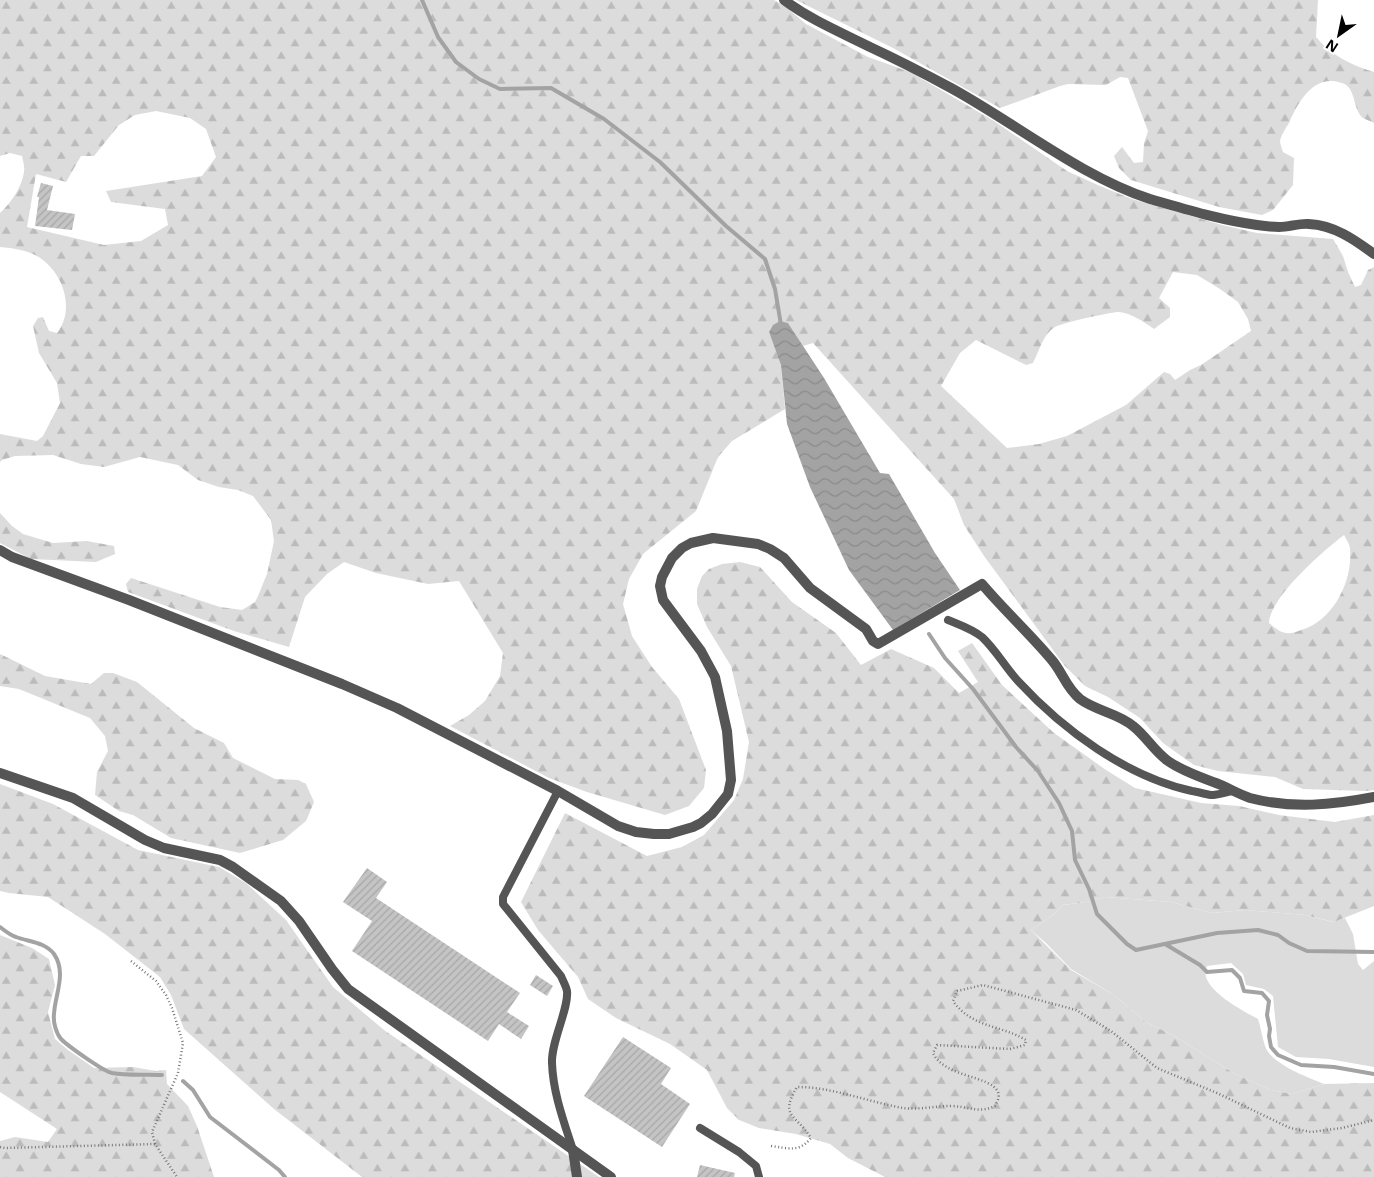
<svg xmlns="http://www.w3.org/2000/svg" width="1374" height="1177" font-family="'Noto Sans',sans-serif">
  <style>
    .green { fill: #dcdcdc }
    .forest { fill: url(#forest-firs); fill-rule: evenodd }
    .water { fill: url(#water-waves) }
    .lines { fill: none; stroke-linecap: round; stroke-linejoin: round }
    .stream { stroke: #a3a3a3; stroke-width: 4 }
    .building { fill: url(#building-hatch) }
    .path { stroke: #777; stroke-width: 2.5; stroke-dasharray: 1 2.5; stroke-linecap: butt }
    .lane { stroke: #555; stroke-width: 8 }
    .street { stroke: #555; stroke-width: 10 }
  </style>
  <defs>
    <pattern id="forest-firs" width="22" height="20" patternUnits="userSpaceOnUse" patternTransform="scale(1.25)"><rect width="22" height="20" fill="#dcdcdc"/><path d="M5 1l3.5 6h-7zM16 11l3.5 6h-7z" fill="#bbb"/></pattern>
    <pattern id="water-waves" width="16" height="10" patternUnits="userSpaceOnUse" patternTransform="scale(1.25)"><rect width="16" height="10" fill="#a3a3a3"/><path d="M0 5q4-4 8 0t8 0" fill="none" stroke="#8b8b8b"/></pattern>
    <pattern id="building-hatch" width="6" height="6" patternUnits="userSpaceOnUse" patternTransform="scale(1.25)"><rect width="6" height="6" fill="#c4c4c4"/><path d="M-1 1l2-2M0 6l6-6M5 7l2-2" fill="none" stroke="#a7a7a7"/></pattern>
  </defs>
  <rect width="100%" height="100%" fill="#fff"/>
  <path class="green" d="M1105,897L1171,902L1212,913L1245,910L1305,915L1333,922L1345,918L1353,934L1358,964L1363,970L1374,961V1067L1329,1059L1296,1057L1278,1047L1273,996L1264,989L1246,985L1243,974L1231,963L1207,966C1196,987 1243,1011 1258,1019C1261,1028 1262,1037 1265,1046C1271,1064 1307,1077 1324,1084L1292,1094L1271,1090L1235,1074L1176,1037L1146,1022L1114,995L1071,969L1046,943L1031,930L1053,915L1063,905L1086,902Z"/>
  <g class="forest">
    <path d="M0,0H774L786,7L806,24L868,57L910,72L994,121L1067,171L1100,186L1132,199L1222,225L1257,233L1333,239L1343,256L1348,272L1355,287L1361,285L1368,270L1374,267V790L1366,791L1303,789L1275,777L1218,771L1194,765L1163,743L1140,718L1108,697L1085,686L1064,665L984,556L964,525L954,499L813,343L803,346L788,323C778,321 774,323 769,332L781,364L785,409L732,441L718,457L696,511L643,554L629,579L623,604L632,636L652,667L679,699L706,770L704,788L689,806L665,815L587,792L549,778L450,726L469,715L485,701L500,676L503,653L459,581L428,584L376,573L344,562L327,574L305,597L289,647L234,631L128,592L126,584L131,578L220,607L242,610L255,602L258,596L267,574L274,541L271,520L253,496L238,490L219,487L198,480L178,465L140,457L104,467L81,464L53,455L15,456L2,460L0,462V434L37,441L43,436L60,403L57,383L39,353L33,326L38,318L43,317L49,331L57,333C76,309 63,271 37,256C26,250 13,248 0,247V213C11,203 22,187 24,172C25,167 23,161 22,156L10,153L0,156ZM156,111L190,118L206,129L216,157L202,176L106,191L111,202L165,209L168,225L141,241L104,245L27,227L36,174L66,182L81,156H94L119,125L135,115ZM1173,272L1197,275L1220,289L1238,302L1248,319L1251,331L1201,365L1190,370L1175,380L1170,374L1164,372L1126,405L1067,436L1039,444L1007,448L941,386L960,353L976,340L1026,365L1033,363C1039,352 1043,334 1055,327C1061,323 1111,312 1119,312C1131,313 1144,322 1154,329L1170,317V308L1159,298ZM1344,535C1346,539 1350,544 1350,549C1353,581 1333,621 1301,630C1296,632 1291,634 1286,633C1279,632 1274,627 1269,623C1270,597 1323,551 1344,535Z"/>
    <path d="M796,0H1318L1316,37C1332,56 1351,65 1374,72V123C1371,121 1366,120 1363,118C1352,109 1357,88 1342,83C1314,73 1298,102 1289,123C1286,128 1281,135 1280,141C1280,144 1282,149 1283,152L1294,158L1293,185L1273,210L1262,215L1219,207L1131,180L1119,168L1114,156L1122,147L1134,163L1143,162L1144,143L1148,131L1128,78L1120,77L1106,85L1068,84L1060,86L1000,108L893,48Z"/>
    <polygon points="0,513 12,526 23,534 53,543 87,541 114,546 115,554 96,562 31,559 0,543"/>
    <polygon points="740,562 760,567 792,602 836,633 861,665 891,649 934,668 959,693 978,682 958,651 972,643 1002,685 1054,733 1106,770 1135,788 1201,803 1239,806 1279,815 1335,822 1374,815 1374,906 1334,922 1305,915 1245,910 1212,913 1171,902 1105,897 1086,902 1063,905 1053,915 1031,930 1071,970 1114,995 1146,1022 1176,1037 1235,1074 1271,1090 1292,1094 1324,1084 1374,1083 1374,1177 885,1177 848,1158 830,1144 796,1134 759,1128 739,1120 727,1108 707,1070 670,1044 616,1018 588,999 578,977 538,930 521,902 565,813 647,856 682,847 704,835 734,800 743,779 749,742 731,666 707,627 697,604 697,589 702,576 709,569 722,564"/>
    <polygon points="0,654 45,676 91,684 104,673 113,673 137,682 194,728 224,743 233,758 275,779 298,780 306,784 314,802 306,821 283,840 240,853 171,838 133,815 119,811 95,795 97,772 108,751 105,736 90,718 19,689 0,686"/>
    <polygon points="0,784 53,804 138,850 219,867 246,883 286,920 333,987 384,1030 599,1177 362,1177 274,1109 184,1029 171,995 160,977 105,934 48,897 9,893 0,891"/>
    <polygon points="0,935 32,948 49,959 55,985 48,1012 55,1039 68,1050 94,1068 133,1067 156,1071 166,1070 167,1084 188,1106 197,1126 214,1177 0,1177 0,1141 15,1137 48,1142 57,1129 0,1092"/>
  </g>
  <polygon class="water" points="780,321 788,323 824,378 880,473 889,474 935,553 960,590 893,630 849,570 810,487 787,424 781,365 769,332 773,325"/>
  <g class="lines">
    <g class="stream">
      <polyline points="422,0 438,37 456,62 479,79 500,89 551,88 604,119 660,162 726,226 765,259 775,289 781,325"/>
      <polyline points="929,634 945,658 973,689 1016,747 1038,771 1059,803 1072,831 1075,860 1089,889 1097,914 1127,944 1136,950 1217,933 1258,930 1278,935 1289,943 1307,951 1374,952"/>
      <path d="M0,927C5,931 10,935 16,937C29,942 45,942 54,954C67,973 55,994 54,1014C53,1022 56,1033 61,1039C68,1046 103,1071 112,1073C128,1076 146,1074 162,1075"/>
      <polyline points="1165,944 1200,965 1207,972 1232,970 1240,978 1244,991 1262,993 1269,1001 1267,1015 1270,1029 1269,1036 1271,1047 1278,1055 1301,1065 1334,1067 1374,1074"/>
      <polyline points="183,1081 193,1090 210,1117 279,1170 285,1177"/>
    </g>
  </g>
  <g class="building">
    <polygon points="41,183 53,186 47,210 75,214 72,230 35,226 39,197 37,197"/>
    <polygon points="367,868 387,882 376,898 520,993 507,1012 529,1026 521,1039 499,1024 488,1041 352,951 372,921 343,902"/>
    <polygon points="536,975 553,986 547,996 530,985"/>
    <polygon points="623,1037 671,1068 661,1084 690,1104 662,1147 584,1096"/>
    <polygon points="700,1165 735,1173 734,1177 697,1177"/>
  </g>
  <g class="lines">
    <g class="path">
      <polyline points="131,961 156,981 166,995 172,1008 183,1043 178,1073 152,1132 155,1144 177,1177"/>
      <path d="M771,1146C788,1148 799,1153 811,1138C796,1114 779,1117 797,1087C833,1087 868,1102 903,1108C918,1110 935,1106 950,1106C968,1106 978,1114 995,1106C997,1102 1000,1097 998,1092C990,1075 945,1078 933,1053L937,1045L1010,1049L1025,1045L1026,1040C1001,1025 972,1028 953,1001L957,991L983,985L1076,1010L1111,1031L1157,1068L1217,1093L1290,1128L1311,1132L1342,1128L1374,1120"/>
      <polyline points="0,1147 5,1148 155,1144"/>
    </g>
    <g class="lane">
      <path d="M948,620C960,625 972,629 982,637C996,650 1005,667 1018,681C1063,730 1127,777 1192,791C1198,792 1205,794 1211,795C1218,795 1226,792 1233,791"/>
      <path d="M558,791L503,897V904L561,976C563,981 566,986 567,991C569,1009 551,1041 552,1063C553,1093 564,1122 573,1150"/>
      <polyline points="700,1128 739,1152 756,1166 759,1177"/>
    </g>
    <g class="street">
      <path d="M784,0C811,20 840,32 870,47C898,60 925,74 951,88C1015,123 1082,177 1150,199C1185,209 1220,220 1257,225C1264,226 1272,227 1279,227C1289,227 1300,223 1309,224C1334,225 1355,240 1374,254"/>
      <path d="M0,550L12,557L129,600L342,684L397,708L558,791L618,826L636,832L654,834H669L693,827L701,823L712,814L728,794L731,780L727,731L715,677L701,651L663,600L660,586L662,577L672,558L682,548L691,543L713,538L758,544L770,549L784,558L810,588L866,629L873,641L878,644L982,584C1004,610 1029,633 1051,659C1062,671 1066,688 1080,699C1096,711 1118,713 1133,726C1146,736 1154,751 1168,761C1182,771 1200,777 1216,783C1227,787 1238,794 1250,798C1292,809 1333,805 1374,797"/>
      <polyline points="0,773 73,798 145,840 164,848 220,860 233,867 281,901 299,921 332,969 348,989 611,1177"/>
      <polyline points="573,1150 577,1177"/>
    </g>
  </g>
  <g transform="translate(1339 35) rotate(213)" stroke="#ffffff" stroke-width="4" paint-order="stroke">
  <path d="M0-4L9 19L0 12L-9 19Z" fill="#000000"/>
  <text y="-8" font-size="14" font-weight="bold" text-anchor="middle" fill="#000000">N</text>
  </g>
</svg>
